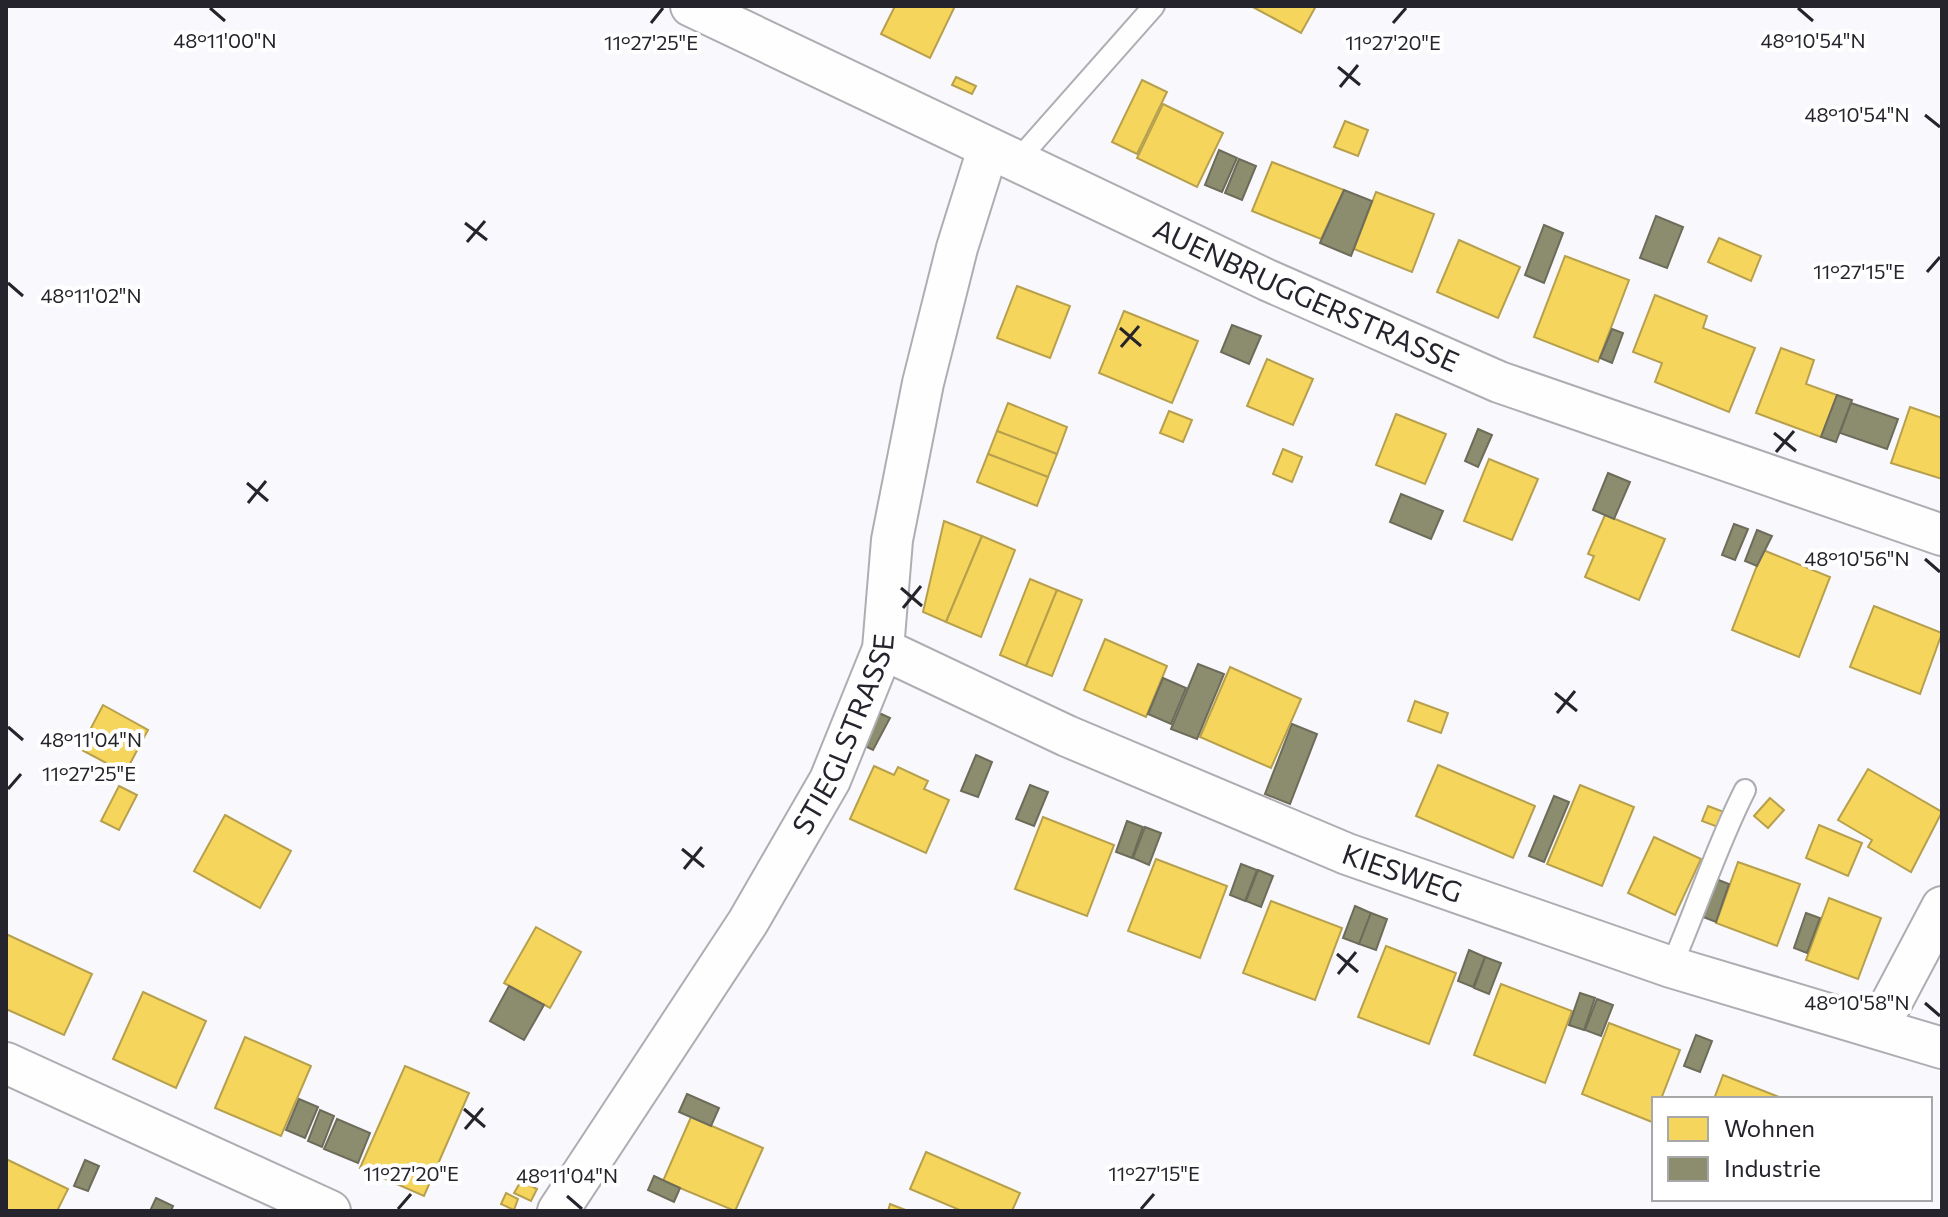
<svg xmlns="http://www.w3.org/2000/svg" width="1948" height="1217" font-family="Commissioner,sans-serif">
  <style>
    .homes { fill: #f6d55c; stroke: #b7a04d; stroke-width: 2 }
    .industry { fill: #8c8c6e; stroke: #6d6c5a; stroke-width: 2 }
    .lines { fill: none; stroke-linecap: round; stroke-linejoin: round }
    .lane-casing { stroke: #aeadb2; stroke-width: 24 }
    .street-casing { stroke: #aeadb2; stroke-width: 44 }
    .lane { stroke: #fefeff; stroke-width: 20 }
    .street { stroke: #fefeff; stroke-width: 40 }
    .ticks { fill: none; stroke: #25232b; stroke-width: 3 }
    .labels { text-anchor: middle; stroke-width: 8; stroke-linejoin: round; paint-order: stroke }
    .street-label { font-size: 28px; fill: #25232b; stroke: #fff }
    .ticks-label { font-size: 20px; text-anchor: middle; fill: #25232b; stroke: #fff; stroke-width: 8; stroke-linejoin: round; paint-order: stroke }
  </style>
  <rect width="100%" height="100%" fill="#f9f8fc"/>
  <g class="homes">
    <polygon points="895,6 955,6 930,58 881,34"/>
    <polygon points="1251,6 1316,6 1301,33"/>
    <polygon points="956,77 976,86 972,94 952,85"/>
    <polygon points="1142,80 1167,92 1137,154 1112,142"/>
    <polygon points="1163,104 1223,133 1197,187 1137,158"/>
    <polygon points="1345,121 1368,130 1358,156 1334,147"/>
    <polygon points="1272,162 1344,190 1321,239 1252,211"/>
    <polygon points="1376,192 1434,214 1412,272 1354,249"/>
    <polygon points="1719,238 1761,256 1751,281 1708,262"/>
    <polygon points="1459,240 1520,267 1498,318 1437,292"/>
    <polygon points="1565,256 1629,280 1598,362 1534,337"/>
    <polygon points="1017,286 1070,306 1050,358 997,338"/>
    <polygon points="1655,295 1707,316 1703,328 1755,348 1729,412 1655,382 1662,363 1633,352"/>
    <polygon points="1124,311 1198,341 1172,403 1099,373"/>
    <polygon points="1781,348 1814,360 1806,384 1837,395 1821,437 1756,413"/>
    <polygon points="1267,359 1313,379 1293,425 1247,406"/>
    <polygon points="1008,403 1067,427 1057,454 997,431"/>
    <polygon points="1910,407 1942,418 1942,479 1891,463"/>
    <polygon points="1169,411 1192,420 1183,442 1160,433"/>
    <polygon points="1396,414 1446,434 1425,484 1376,465"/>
    <polygon points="997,431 1057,454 1048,477 988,454"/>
    <polygon points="1283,449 1302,457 1292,482 1273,474"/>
    <polygon points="988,454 1048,477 1037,506 977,482"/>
    <polygon points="1489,459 1538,479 1512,540 1464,521"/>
    <polygon points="1605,515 1665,539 1639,600 1585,577 1594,556 1588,554"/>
    <polygon points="944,521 982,536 946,622 923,612"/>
    <polygon points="982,536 1015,550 981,637 946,622"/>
    <polygon points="1763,550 1830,577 1799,657 1732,630"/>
    <polygon points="1030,579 1057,590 1026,666 1000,655"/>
    <polygon points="1057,590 1082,600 1052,676 1026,666"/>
    <polygon points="1874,606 1942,633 1920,694 1850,667"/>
    <polygon points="1105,639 1167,666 1146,717 1084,690"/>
    <polygon points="1230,667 1301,699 1271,768 1200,737"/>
    <polygon points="1415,701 1448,713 1441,733 1408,721"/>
    <polygon points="103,705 148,730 125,773 80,749"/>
    <polygon points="1438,765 1535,806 1513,858 1416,816"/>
    <polygon points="874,766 894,775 898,767 928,781 924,789 949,800 926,853 850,819"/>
    <polygon points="1868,769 1942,812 1911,872 1868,847 1872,840 1838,820"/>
    <polygon points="1580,785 1634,807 1602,886 1547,864"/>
    <polygon points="119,786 137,795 119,830 101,821"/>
    <polygon points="1770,798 1784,810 1768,828 1754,816"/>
    <polygon points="1708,806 1724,812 1718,827 1702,821"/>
    <polygon points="225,815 291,851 260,908 194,871"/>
    <polygon points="1043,817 1114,845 1087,916 1015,889"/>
    <polygon points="1819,825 1862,843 1848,876 1806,858"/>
    <polygon points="1654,837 1701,859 1675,915 1628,893"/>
    <polygon points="1156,859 1227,886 1200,958 1128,931"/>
    <polygon points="1738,862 1800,884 1777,946 1716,923"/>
    <polygon points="1829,898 1881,918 1858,979 1806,960"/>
    <polygon points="1271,901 1342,928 1315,1000 1243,973"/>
    <polygon points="536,927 581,952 550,1008 504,983"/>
    <polygon points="6,934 92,974 64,1035 6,1009"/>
    <polygon points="1386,946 1456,973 1429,1044 1358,1017"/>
    <polygon points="1501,984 1572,1011 1545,1083 1474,1055"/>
    <polygon points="143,992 206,1021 176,1088 113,1059"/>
    <polygon points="1609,1023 1680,1050 1661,1099 1654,1099 1652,1122 1582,1094"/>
    <polygon points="245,1037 311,1066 281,1136 215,1108"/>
    <polygon points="405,1066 469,1093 424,1196 360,1168"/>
    <polygon points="1723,1075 1784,1099 1714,1099"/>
    <polygon points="691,1117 763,1148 735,1211 663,1181"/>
    <polygon points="926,1152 1020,1193 1012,1211 962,1211 910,1189"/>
    <polygon points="6,1159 68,1189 57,1211 6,1211"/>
    <polygon points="521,1181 537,1189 531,1201 514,1193"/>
    <polygon points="506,1193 518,1199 514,1210 501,1204"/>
    <polygon points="890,1204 908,1211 888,1211"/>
  </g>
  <g class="industry">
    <polygon points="1219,150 1237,158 1222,192 1205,185"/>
    <polygon points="1239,159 1256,166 1242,200 1225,193"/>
    <polygon points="1344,190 1372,201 1351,256 1320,243"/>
    <polygon points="1656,216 1683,227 1667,268 1640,258"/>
    <polygon points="1544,225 1563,233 1544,283 1525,275"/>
    <polygon points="1232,325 1261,336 1249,364 1221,352"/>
    <polygon points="1612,329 1623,333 1612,363 1600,358"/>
    <polygon points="1837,395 1852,400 1836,442 1821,437"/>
    <polygon points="1851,403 1898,419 1887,449 1840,433"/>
    <polygon points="1478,429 1492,435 1478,467 1465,461"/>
    <polygon points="1608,473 1630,482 1614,519 1593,510"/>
    <polygon points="1401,494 1443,511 1431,539 1390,522"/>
    <polygon points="1734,524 1748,529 1735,560 1722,555"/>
    <polygon points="1757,530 1772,536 1757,566 1745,561"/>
    <polygon points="1198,664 1224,674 1197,739 1171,729"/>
    <polygon points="1163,678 1186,688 1171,724 1148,714"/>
    <polygon points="877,712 890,718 873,750 861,744"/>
    <polygon points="1292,724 1317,734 1290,804 1265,794"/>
    <polygon points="976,755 992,762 978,797 961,791"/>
    <polygon points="1030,785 1048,792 1034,826 1016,819"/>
    <polygon points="1554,796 1569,802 1544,862 1529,856"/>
    <polygon points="1127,821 1143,827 1132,858 1116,852"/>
    <polygon points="1145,827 1161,833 1149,865 1133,858"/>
    <polygon points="1241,864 1257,870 1245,901 1230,895"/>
    <polygon points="1258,870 1273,876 1261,907 1246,901"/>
    <polygon points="1716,879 1729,884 1716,922 1703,917"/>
    <polygon points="1355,906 1371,913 1359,944 1343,938"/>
    <polygon points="1371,913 1387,919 1376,950 1359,944"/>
    <polygon points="1806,913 1820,918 1807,953 1794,948"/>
    <polygon points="1469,950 1485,957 1473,987 1458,981"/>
    <polygon points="1485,957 1501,963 1489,994 1474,988"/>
    <polygon points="509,986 544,1005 524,1040 490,1021"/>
    <polygon points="1580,993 1595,998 1584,1030 1569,1025"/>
    <polygon points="1597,999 1613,1005 1601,1036 1585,1030"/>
    <polygon points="1696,1035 1712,1041 1700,1072 1684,1066"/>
    <polygon points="687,1094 719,1108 711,1126 679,1112"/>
    <polygon points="299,1099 318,1107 305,1138 286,1130"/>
    <polygon points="320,1110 334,1116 322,1147 308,1141"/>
    <polygon points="337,1119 370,1133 358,1163 324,1149"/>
    <polygon points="85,1160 99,1166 88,1191 74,1186"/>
    <polygon points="654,1176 680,1188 674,1202 648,1190"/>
    <polygon points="156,1198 173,1206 171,1211 150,1211"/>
  </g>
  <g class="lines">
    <g class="lane-casing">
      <g id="lane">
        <polyline points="1016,162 1154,6"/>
        <path d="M1671,967C1697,908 1716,847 1745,790"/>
      </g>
    </g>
    <g class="street-casing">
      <g id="street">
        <path id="s1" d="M691,6L1267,280L1499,382L1942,535"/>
        <path id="s2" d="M883,649L1067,736L1347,854L1671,967L1942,1048"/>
        <polyline points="1878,1028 1942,907"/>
        <polyline points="6,1063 330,1211"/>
        <path id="s3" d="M558,1211L748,922L830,780L883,649L892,540L923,383L957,248L988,149"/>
      </g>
    </g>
    <use href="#lane" class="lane"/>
    <use href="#street" class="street"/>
  </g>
  <path class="ticks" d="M210,8L225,21M1798,8L1813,21M651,23L663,8M1393,23L1406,8M1338,67L1360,85M1340,87L1358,65M1925,115L1940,127M465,223L487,240M467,242L485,221M1927,272L1940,257M8,283L23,296M1120,328L1141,346M1121,347L1139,326M1774,433L1796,451M1776,452L1794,431M247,483L268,501M248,503L266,481M1925,559L1940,572M901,588L922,606M903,608L921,586M1555,693L1577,711M1557,713L1575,691M8,727L23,740M8,789L21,774M682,849L704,867M684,869L702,847M1337,954L1358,972M1338,974L1356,952M1925,1003L1940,1016M464,1109L485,1127M465,1129L483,1108M567,1196L582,1209M398,1209L411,1194M1141,1209L1154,1194"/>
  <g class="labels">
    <g class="street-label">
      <text dy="10" stroke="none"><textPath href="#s1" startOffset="680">AUENBRUGGERSTRASSE</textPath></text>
      <text dy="10" stroke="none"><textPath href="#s3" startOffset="558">STIEGLSTRASSE</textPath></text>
      <text dy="10" stroke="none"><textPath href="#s2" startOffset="566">KIESWEG</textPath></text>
    </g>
  </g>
  <g class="ticks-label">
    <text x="225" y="48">48°11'00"N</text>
    <text x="1813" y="48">48°10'54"N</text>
    <text x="651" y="50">11°27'25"E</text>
    <text x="1393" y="50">11°27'20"E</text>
    <text x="1857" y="122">48°10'54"N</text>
    <text x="1859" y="279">11°27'15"E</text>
    <text x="91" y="303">48°11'02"N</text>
    <text x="1857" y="566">48°10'56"N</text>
    <text x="91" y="747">48°11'04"N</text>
    <text x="89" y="781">11°27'25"E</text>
    <text x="1857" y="1010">48°10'58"N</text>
    <text x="411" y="1181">11°27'20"E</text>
    <text x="1154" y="1181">11°27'15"E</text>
    <text x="567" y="1183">48°11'04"N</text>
  </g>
  <rect width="1948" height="1217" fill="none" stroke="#25232b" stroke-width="16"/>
  <rect x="1652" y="1097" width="280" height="104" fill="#ffffff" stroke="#a8a7aa" stroke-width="2"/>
  <rect x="1668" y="1117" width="40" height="24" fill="#f6d55c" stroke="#a8a7aa" stroke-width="2"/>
  <text x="1724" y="1137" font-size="24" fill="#25232b">Wohnen</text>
  <rect x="1668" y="1157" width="40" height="24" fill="#8c8c6e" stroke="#a8a7aa" stroke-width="2"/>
  <text x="1724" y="1177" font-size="24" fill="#25232b">Industrie</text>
</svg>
